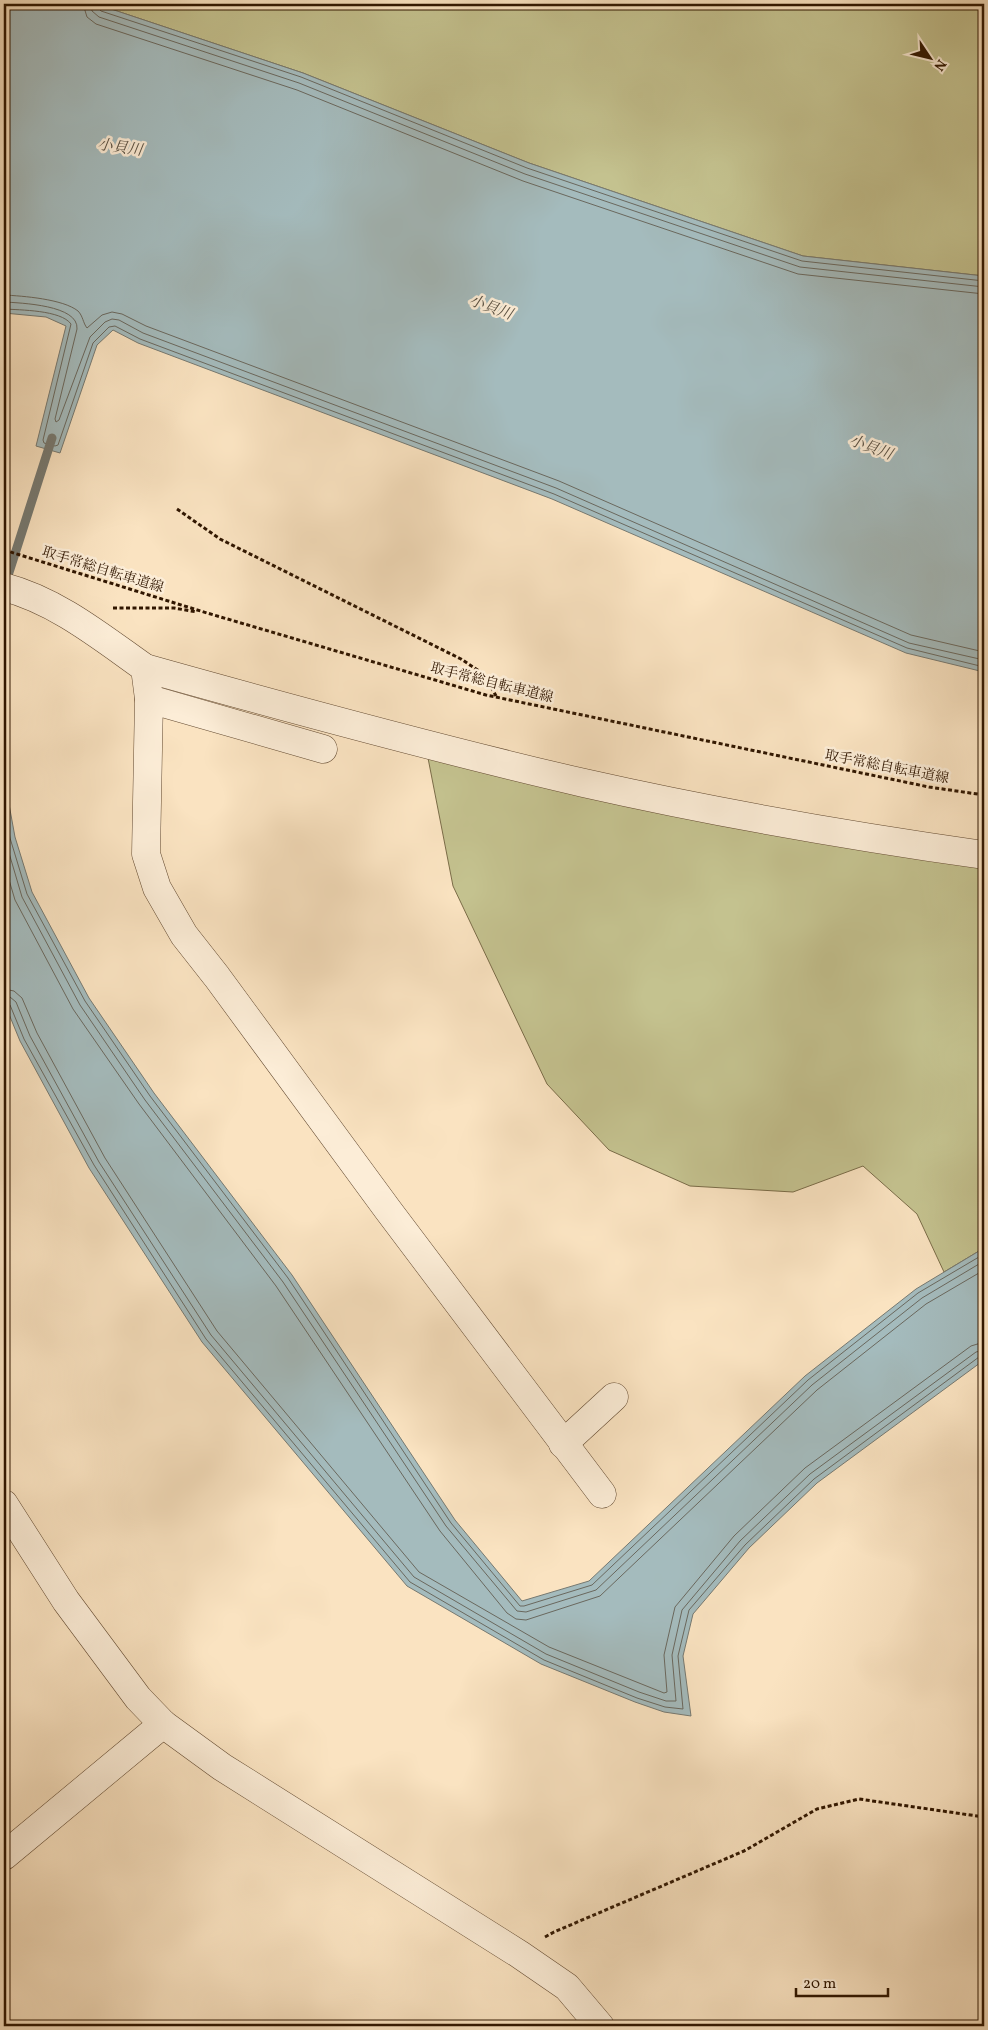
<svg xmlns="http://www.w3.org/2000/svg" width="988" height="2030" font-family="Vollkorn,'Noto Serif JP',serif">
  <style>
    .green { fill: #c4c28f; stroke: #7a6c48 }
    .water { fill: #a4bbbd; stroke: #767971 }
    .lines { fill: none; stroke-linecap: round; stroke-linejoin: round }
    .shore { stroke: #6a685e; stroke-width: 1 }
    .stream { stroke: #767971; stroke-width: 9 }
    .minor-casing { stroke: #624930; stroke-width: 29 }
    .path { stroke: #301600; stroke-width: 3; stroke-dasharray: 4 2.5; stroke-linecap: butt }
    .minor { stroke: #fcedd7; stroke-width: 28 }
    .labels { text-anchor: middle; stroke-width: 5; stroke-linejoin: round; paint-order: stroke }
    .street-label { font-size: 14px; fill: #301600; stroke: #fcedd7 }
    .water-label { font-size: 15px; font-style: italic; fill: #595042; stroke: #fcedd7 }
  </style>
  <rect width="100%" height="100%" fill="#fae3c1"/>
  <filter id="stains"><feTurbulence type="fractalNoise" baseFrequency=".004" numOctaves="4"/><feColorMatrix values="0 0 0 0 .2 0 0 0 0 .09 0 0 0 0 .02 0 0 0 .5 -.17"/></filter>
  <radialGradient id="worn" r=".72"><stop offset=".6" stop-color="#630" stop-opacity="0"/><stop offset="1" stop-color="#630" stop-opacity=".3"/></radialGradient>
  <g class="green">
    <polygon points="96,4 984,4 984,276 803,256 529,163 303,73"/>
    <polygon points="428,758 984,867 984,1248 944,1272 917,1214 863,1166 793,1192 690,1186 609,1150 547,1084 453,886"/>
  </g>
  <g class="water">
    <polygon points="4,4 96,4 303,73 529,163 803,256 984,276 984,672 906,653 552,499 138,343 113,330 97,345 60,453 36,446 66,326 46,317 4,313"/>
    <polygon points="4,777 15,837 32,892 89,998 154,1093 292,1275 455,1520 522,1601 589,1581 805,1376 916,1289 984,1248 984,1360 817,1483 749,1548 693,1614 683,1656 691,1716 664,1712 635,1702 541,1664 407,1586 202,1342 89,1168 20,1041 4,1002"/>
  </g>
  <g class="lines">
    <g class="shore">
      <polyline points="83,4 87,17 96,24 297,90 523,181 798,274 984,294"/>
      <polyline points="91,4 92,11 99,17 299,83 525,174 800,267 984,287"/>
      <polyline points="97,4 98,8 101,11 301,77 527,168 802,261 984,281"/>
      <path d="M4,295C23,296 63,299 78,311C83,316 83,323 87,328L102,315L112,312L122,314L146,326L559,481L911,635L984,652"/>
      <path d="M4,302C21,303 79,305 77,329L55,419L56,422L59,420L90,337L105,322L112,319L119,320L143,333L556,488L909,643L984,660"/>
      <path d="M4,309C20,310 61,310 71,324L43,440L44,443L55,446L58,445L93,343L109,327L115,326L140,339L554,494L907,648L984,667"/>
      <polyline points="4,802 10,838 27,894 85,1001 150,1096 288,1278 451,1523 520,1606 524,1606 592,1585 808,1380 918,1293 984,1254"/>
      <polyline points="4,836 22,897 80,1005 145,1100 283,1282 446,1526 517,1611 526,1612 596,1590 812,1385 922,1298 984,1261"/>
      <polyline points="4,863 15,900 73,1009 139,1104 276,1286 440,1531 507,1613 516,1619 526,1620 600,1596 817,1390 926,1304 984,1270"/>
      <polyline points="4,989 14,991 22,998 37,1033 105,1158 217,1331 419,1572 549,1647 664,1693 667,1692 664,1655 675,1607 734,1536 805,1468 971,1346 984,1342"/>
      <polyline points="4,996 10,997 16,1002 30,1036 99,1162 211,1335 414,1577 546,1654 639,1692 666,1701 676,1701 672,1655 682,1610 740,1541 810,1474 976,1352 984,1350"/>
      <polyline points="4,1003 10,1005 24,1039 94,1165 206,1339 410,1582 544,1660 637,1698 665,1707 683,1709 678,1656 689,1610 745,1545 814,1479 979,1357 984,1356"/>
    </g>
    <polyline class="stream" points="5,585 52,438"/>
    <g class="minor-casing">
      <g id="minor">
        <path d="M4,587C57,601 101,637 145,668L149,699L146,854L157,888L184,935L217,977L388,1210L602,1494"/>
        <path d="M145,668C291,709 437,749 584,783C717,813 850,836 984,855"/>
        <polyline points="149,699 323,749"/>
        <polyline points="563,1444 614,1397"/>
        <polyline points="4,1504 66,1601 138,1698 163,1724 222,1767 519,1954 567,1987 600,2026"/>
        <polyline points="4,1856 163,1724"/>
      </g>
    </g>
    <g class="path">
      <polyline points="177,509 220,539 461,659 485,675 496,696"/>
      <polyline points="4,550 207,613 486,695 929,787 984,795"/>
      <polyline points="113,608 174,608 197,612"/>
      <polyline points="545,1937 554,1932 744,1851 817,1809 859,1799 984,1817"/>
    </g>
    <use href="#minor" class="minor"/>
  </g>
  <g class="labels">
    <g class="street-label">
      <text transform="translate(103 569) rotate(17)" y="5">取手常総自転車道線</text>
      <text transform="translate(492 682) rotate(14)" y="5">取手常総自転車道線</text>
      <text transform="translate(887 766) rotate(11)" y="5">取手常総自転車道線</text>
    </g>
    <g class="water-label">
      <text transform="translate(120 147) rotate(8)" y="5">小貝川</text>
      <text transform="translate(491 307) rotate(20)" y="5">小貝川</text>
      <text transform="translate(871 447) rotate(20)" y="5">小貝川</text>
    </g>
  </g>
  <rect width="988" height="2030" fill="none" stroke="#fae3c1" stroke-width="20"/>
  <rect x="5" y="5" width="978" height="2020" fill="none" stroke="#301600" stroke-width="2.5"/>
  <rect x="10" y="10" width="968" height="2010" fill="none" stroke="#301600"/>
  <g transform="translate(930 58) rotate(125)" stroke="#fcedd7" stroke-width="4" paint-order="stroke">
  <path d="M0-4L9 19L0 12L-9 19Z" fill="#301600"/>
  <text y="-8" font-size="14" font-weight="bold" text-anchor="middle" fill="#301600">N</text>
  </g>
  <path d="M796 1988v8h92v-8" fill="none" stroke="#301600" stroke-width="2.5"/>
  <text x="803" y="1988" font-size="15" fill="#301600" stroke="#fcedd7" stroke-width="4" paint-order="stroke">20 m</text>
  <rect width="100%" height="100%" filter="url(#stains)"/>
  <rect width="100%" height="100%" fill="url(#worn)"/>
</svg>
